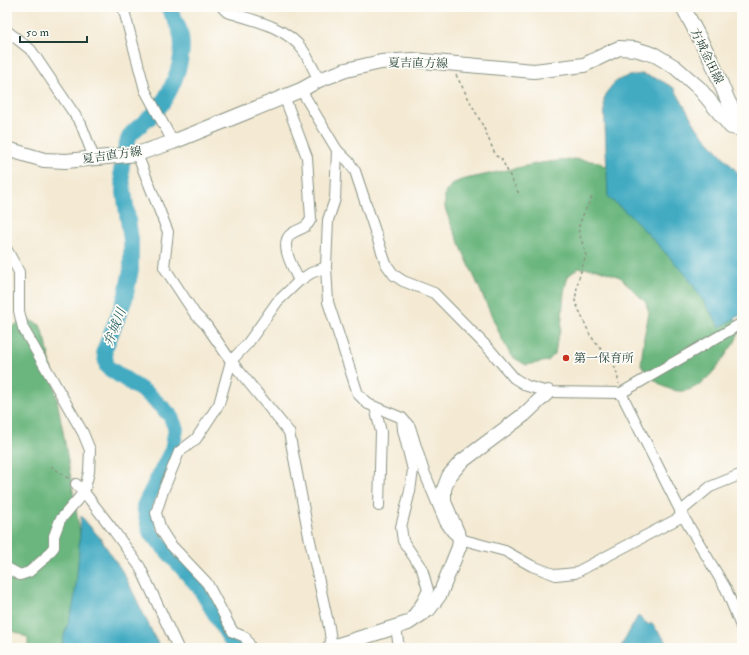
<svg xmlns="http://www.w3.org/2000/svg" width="749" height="655" font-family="'IM FELL Double Pica','Noto Serif JP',serif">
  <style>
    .forest { fill: #6ab67e; stroke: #447a59 }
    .water { fill: #42abc2; stroke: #30747b }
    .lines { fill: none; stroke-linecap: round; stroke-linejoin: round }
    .river { stroke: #42abc2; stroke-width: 16 }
    .street-casing { stroke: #8a9484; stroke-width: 12 }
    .secondary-casing { stroke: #8a9484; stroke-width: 16 }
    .path { stroke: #8a9484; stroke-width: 1.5; stroke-dasharray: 3 3; stroke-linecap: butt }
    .street { stroke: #fff; stroke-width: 10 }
    .secondary { stroke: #fff; stroke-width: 14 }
    .poi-dot { fill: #c8321e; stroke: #fdfcf7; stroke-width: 1.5 }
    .labels { text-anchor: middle; stroke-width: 3.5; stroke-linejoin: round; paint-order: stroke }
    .street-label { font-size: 12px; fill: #1f3d34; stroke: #fdfcf7 }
    .poi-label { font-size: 12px; fill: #1f3d34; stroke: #fdfcf7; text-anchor: start }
    .water-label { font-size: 13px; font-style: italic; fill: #2b6466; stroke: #fdfcf7 }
  </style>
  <rect width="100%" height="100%" fill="#fdfcf7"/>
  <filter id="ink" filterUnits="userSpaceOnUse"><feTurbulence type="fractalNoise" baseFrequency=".025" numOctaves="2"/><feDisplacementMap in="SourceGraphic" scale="8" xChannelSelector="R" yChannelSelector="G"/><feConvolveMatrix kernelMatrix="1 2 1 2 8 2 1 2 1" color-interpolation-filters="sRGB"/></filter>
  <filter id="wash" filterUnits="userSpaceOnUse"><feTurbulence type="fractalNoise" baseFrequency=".012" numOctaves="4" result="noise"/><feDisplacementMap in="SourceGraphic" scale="16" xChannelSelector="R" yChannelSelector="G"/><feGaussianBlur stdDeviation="0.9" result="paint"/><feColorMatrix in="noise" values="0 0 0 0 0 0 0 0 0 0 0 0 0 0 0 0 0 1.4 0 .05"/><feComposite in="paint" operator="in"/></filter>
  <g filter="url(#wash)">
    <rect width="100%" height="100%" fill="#f4ead4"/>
    <g class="forest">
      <path d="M574,159L599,162L611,172L734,313C736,321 739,329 737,337C736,342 731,347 729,350C718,367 700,393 678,391C661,389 651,377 641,365L644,337L649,313L646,303L620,277L597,269L579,268L568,276L564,292L561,329L557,341L555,354L548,361L526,365L511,356L502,339L450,222L445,208V193L452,184L461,180L540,163Z"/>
      <polygon points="27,319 40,325 46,341 64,437 97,635 97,648 28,648 28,638 7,628 7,329"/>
    </g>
    <g class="water">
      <path d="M642,74L658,79L674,88L697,128L739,174L742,180V314L720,327L687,276L633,218L608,197L604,99C613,79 621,77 642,74Z"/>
      <path d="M81,516L100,538L124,574L160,648H62C63,633 70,620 73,606C78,576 79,546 81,516Z"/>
      <polygon points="638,616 649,625 651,623 666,641 669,648 620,648"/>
    </g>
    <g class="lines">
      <path class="river" d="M168,7C172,15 178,23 180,32C187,55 173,90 158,109C151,118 139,125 131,134C126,140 122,163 121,172L131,240V270L125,299L104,351L107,367L149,395L170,415L176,429L172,450L144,506L150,532L199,587L230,639L237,648"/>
    </g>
  </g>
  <g filter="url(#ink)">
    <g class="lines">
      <g class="street-casing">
        <g id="street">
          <polyline points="123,7 145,90 173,142"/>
          <path d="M222,7L227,12C253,20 285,26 303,50C309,59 314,71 319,80"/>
          <polyline points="7,31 31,50 81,124 94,158"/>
          <polyline points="301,90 337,150 349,162 355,171 386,264 394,275 403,281 434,293 491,351 514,378 527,386 548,392 621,393 742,323"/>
          <path d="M284,96L307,157L311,219C306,230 299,228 291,234C278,244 294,269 299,281"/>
          <polyline points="337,150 335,199 328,220 326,267 328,302 358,394 368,404 402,418 403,430 413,470 410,491 401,527 403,541 422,569 428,590 422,602 411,618"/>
          <polyline points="137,154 168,232 164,267 195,314 206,325 231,361 289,432 309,536 329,627 332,648"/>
          <polyline points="7,250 19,272 19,311 23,328 83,433 90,450 89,472 84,492 60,520 54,536 54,547 44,559 29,572 20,575 7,568"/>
          <polyline points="621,393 683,516 726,589 742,629"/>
          <polyline points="375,407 381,432 379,506"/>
          <polyline points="402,418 410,427 423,469 445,522 452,532 460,539 505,551 532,566 556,575 575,573 683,516"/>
          <polyline points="76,484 84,492 114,531 140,567 178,648"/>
          <polyline points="680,512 710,487 742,474"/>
          <polyline points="396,627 399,648"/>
          <polyline points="251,648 245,637 233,632 207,583 170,544 161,530 156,513 163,491 179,452 196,439 219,404 231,361 248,343 277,302 299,281 311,273 326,267"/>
        </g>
      </g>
      <g class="secondary-casing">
        <g id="secondary">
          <polyline points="683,7 712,62 728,101 742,126"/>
          <polyline points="7,149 44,160 66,161 137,154 173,142 301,90 319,80 346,70 381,62 413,60 534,71 584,65 619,48 635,49 655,55 675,67 699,88 731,127 742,129"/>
          <polyline points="329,648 408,623 429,609 440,594 459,547 460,539 444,502 444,489 449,476 461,462 525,414 548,392"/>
        </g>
      </g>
      <g class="path">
        <polyline points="456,75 483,126 496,156 501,158 520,196"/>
        <polyline points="592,197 582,217 578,229 586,255 578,281 575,301 590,335 616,369 619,384"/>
        <polyline points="51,466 69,479"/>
      </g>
      <use href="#street" class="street"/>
      <use href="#secondary" class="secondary"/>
    </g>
  </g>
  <circle class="poi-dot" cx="566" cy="358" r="4"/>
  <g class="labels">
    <g class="street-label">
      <text transform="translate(707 56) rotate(64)" y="4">方城金田線</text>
      <text transform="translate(418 63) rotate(1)" y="4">夏吉直方線</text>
      <text transform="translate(112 155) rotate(-8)" y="4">夏吉直方線</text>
    </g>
    <g class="poi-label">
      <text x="574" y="362">第一保育所</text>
    </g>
    <g class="water-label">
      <text transform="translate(114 327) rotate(-68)" y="5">弁城川</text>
    </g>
  </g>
  <rect width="749" height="655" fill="none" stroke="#fdfcf7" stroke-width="24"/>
  <path d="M20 36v6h67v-6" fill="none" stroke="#1f3d34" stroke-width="2"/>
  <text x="26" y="36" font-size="12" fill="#1f3d34" stroke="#fdfcf7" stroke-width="3" paint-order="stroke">50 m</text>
</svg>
